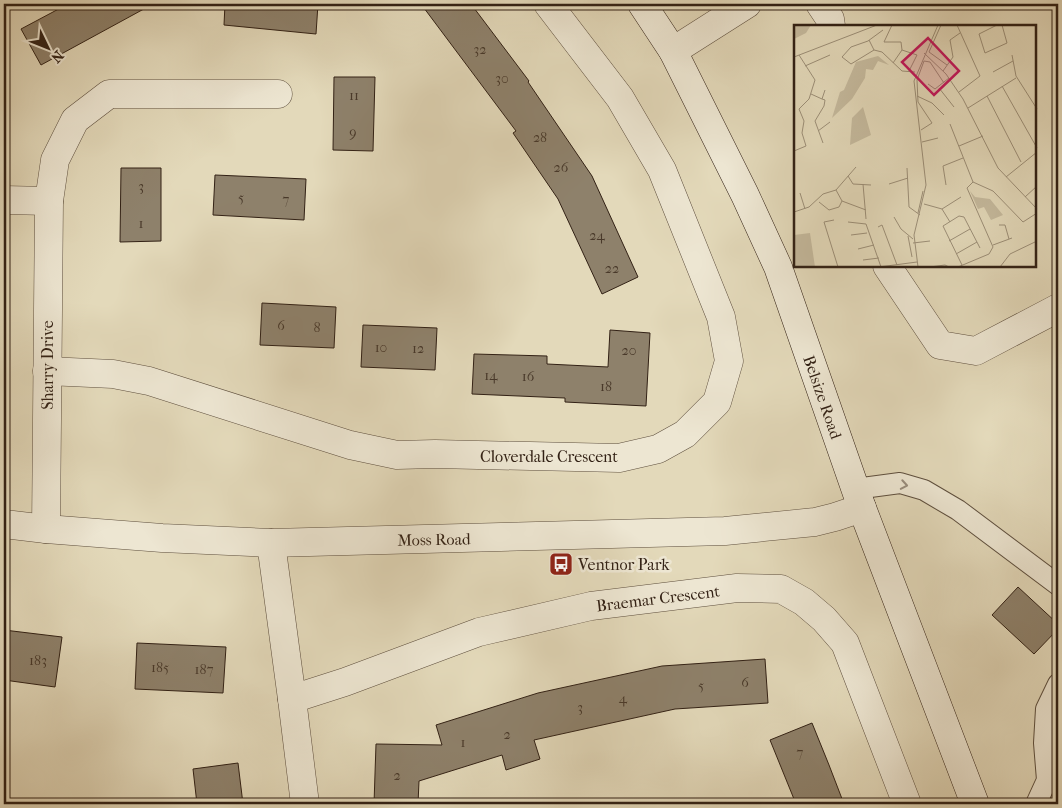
<svg xmlns="http://www.w3.org/2000/svg" width="1062" height="808" font-family="'IM FELL French Canon',serif">
  <style>
    .building { fill: #8e816b; stroke: #322115 }
    .lines { fill: none; stroke-linecap: round; stroke-linejoin: round }
    .lane-casing { stroke: #5e4f3e; stroke-width: 22 }
    .street-casing { stroke: #5e4f3e; stroke-width: 29 }
    .secondary-casing { stroke: #322115; stroke-width: 29 }
    .lane { stroke: #ede6d2; stroke-width: 20 }
    .street { stroke: #ede6d2; stroke-width: 28 }
    .secondary { stroke: #ede6d2; stroke-width: 28 }
    .oneway { stroke: #998d7d }
    .labels { text-anchor: middle; stroke-width: 5; stroke-linejoin: round; paint-order: stroke }
    .number-label { font-size: 14px; fill: #49392a }
    .street-label { font-size: 16px; fill: #322115; stroke: #ede6d2 }
    .poi-label { font-size: 16px; fill: #322115; stroke: #ede6d2; text-anchor: start }
    .inset-road { fill: none; stroke: #9c8f78; stroke-width: 1 }
    .view { fill: #c2185b; fill-opacity: 0.15; stroke: #c2185b; stroke-width: 2.5 }
    .inset-edge { fill: none; stroke: #322115; stroke-width: 2.5 }
  </style>
  <rect width="100%" height="100%" fill="#e3d9ba"/>
  <filter id="stains"><feTurbulence type="fractalNoise" baseFrequency=".004" numOctaves="4"/><feColorMatrix values="0 0 0 0 .2 0 0 0 0 .09 0 0 0 0 .02 0 0 0 .5 -.17"/></filter>
  <radialGradient id="worn" r=".72"><stop offset=".6" stop-color="#630" stop-opacity="0"/><stop offset="1" stop-color="#630" stop-opacity=".3"/></radialGradient>
  <g class="building">
    <polygon points="68,4 153,4 41,65 21,29"/>
    <polygon points="225,4 318,4 316,34 224,25"/>
    <polygon points="421,4 471,4 529,81 528,82 592,176 638,277 602,294 558,199 513,133 516,131"/>
    <polygon points="334,77 375,77 373,151 333,150"/>
    <polygon points="121,168 161,168 161,241 120,242"/>
    <polygon points="215,175 306,179 304,220 213,215"/>
    <polygon points="262,303 336,307 334,348 260,345"/>
    <polygon points="363,325 437,328 435,370 361,367"/>
    <polygon points="610,330 650,333 646,406 565,402 565,398 472,394 474,354 547,356 547,364 608,367"/>
    <polygon points="1018,587 1058,624 1058,629 1034,654 992,615"/>
    <polygon points="4,630 62,637 55,687 4,680"/>
    <polygon points="137,643 226,647 223,693 135,689"/>
    <polygon points="765,659 768,703 675,709 534,740 540,759 506,770 502,755 419,781 418,804 374,804 376,744 442,745 436,725 538,693 662,666"/>
    <polygon points="812,723 829,765 844,804 796,804 770,740"/>
    <polygon points="238,763 243,804 197,804 193,769"/>
  </g>
  <g class="lines">
    <g class="lane-casing">
      <g id="lane">
        <polyline points="855,489 900,483 924,490 958,510 1058,585"/>
        <polyline points="1036,804 1047,780 1044,743 1046,709 1058,684"/>
      </g>
    </g>
    <g class="street-casing">
      <g id="street">
        <polyline points="820,4 830,19 831,26"/>
        <polyline points="673,51 747,4"/>
        <polyline points="4,200 49,201"/>
        <polyline points="887,266 940,345 976,351 1058,308"/>
        <polyline points="47,371 113,374 149,381 350,445 397,455 435,454 619,458 658,449 685,434 717,402 729,361 721,317 662,170 620,98 548,4"/>
        <polyline points="4,524 46,529 162,538 271,543 725,531 815,522 835,517 862,508"/>
        <polyline points="46,529 49,201 55,160 75,120 109,94 278,94"/>
        <polyline points="271,543 292,699 305,804"/>
        <polyline points="292,699 345,682 479,632 591,606 737,588 781,589 804,602 824,619 845,643 907,804"/>
      </g>
    </g>
    <g class="secondary-casing">
      <polyline id="secondary" points="642,4 673,51 745,195 778,267 862,508 975,804"/>
    </g>
    <use href="#lane" class="lane"/>
    <use href="#street" class="street"/>
    <use href="#secondary" class="secondary"/>
  </g>
  <defs><path id="oneway-chevron" d="M-2-3.5L2.5 0L-2 3.5" fill="none" stroke-width="1.6" stroke-linecap="round" stroke-linejoin="round" transform="scale(1.25)"/></defs>
  <use class="oneway" href="#oneway-chevron" transform="translate(904 485) rotate(10)"/>
  <defs>
    <g id="bus-square" transform="scale(1.25)"><rect x="-9" y="-9" width="18" height="18" rx="4" fill="#8f2418" stroke="#ede6d2"/><path d="M-5-6H5V4H4V6H2V4H-2V6H-4V4H-5ZM-3.5-4V0h7V-4ZM-3.5 1.2v1.5H-2V1.2ZM2 1.2v1.5H3.5V1.2Z" fill="#fff"/></g>
  </defs>
  <g fill-rule="evenodd">
    <use href="#bus-square" x="561" y="564"/>
  </g>
  <g class="labels">
    <g class="number-label">
      <text x="480" y="54">32</text>
      <text x="502" y="83">30</text>
      <text x="354" y="100">11</text>
      <text x="353" y="137">9</text>
      <text x="540" y="142">28</text>
      <text x="561" y="172">26</text>
      <text x="141" y="191">3</text>
      <text x="241" y="202">5</text>
      <text x="286" y="204">7</text>
      <text x="141" y="228">1</text>
      <text x="597" y="240">24</text>
      <text x="612" y="273">22</text>
      <text x="281" y="330">6</text>
      <text x="317" y="332">8</text>
      <text x="381" y="352">10</text>
      <text x="418" y="353">12</text>
      <text x="629" y="355">20</text>
      <text x="491" y="380">14</text>
      <text x="528" y="381">16</text>
      <text x="606" y="391">18</text>
      <text x="38" y="665">183</text>
      <text x="160" y="672">185</text>
      <text x="204" y="674">187</text>
      <text x="745" y="687">6</text>
      <text x="701" y="690">5</text>
      <text x="623" y="703">4</text>
      <text x="580" y="712">3</text>
      <text x="507" y="739">2</text>
      <text x="463" y="747">1</text>
      <text x="800" y="757">7</text>
      <text x="397" y="780">2</text>
    </g>
    <g class="street-label">
      <text transform="translate(47 365) rotate(-90)" y="6">Sharry Drive</text>
      <text transform="translate(823 397) rotate(71)" y="6">Belsize Road</text>
      <text x="549" y="462">Cloverdale Crescent</text>
      <text transform="translate(434 539) rotate(-1)" y="6">Moss Road</text>
      <text transform="translate(658 598) rotate(-7)" y="6">Braemar Crescent</text>
    </g>
    <g class="poi-label">
      <text x="578" y="570">Ventnor Park</text>
    </g>
  </g>
  <g transform="translate(794 25)">
    <rect width="242" height="242" fill="#e3d9ba"/>
    <path d="M0,0H17L12,8L0,14ZM84,31L95,40L84,36L79,45L72,44L71,53L58,74L38,93L46,67L50,65L62,37ZM69,82L77,110L56,120L58,93ZM176,166L181,172L196,174L209,190L197,195L190,182L184,184ZM16,208L21,242H0V210Z" fill="#c5ba9e"/>
    <path class="inset-road" d="M98,0L90,17H107L108,25L99,38M147,0L135,27L153,40M163,0L186,51L165,67M203,0L185,9L191,28L213,18L208,0M75,15L80,25L88,27L108,46L121,47M80,25L57,39L48,32L57,22L74,16L89,5M108,25L123,30L115,46M130,28L152,49L169,74L204,143L243,184M218,30L222,51L243,84M0,32L83,0M11,41L36,30M149,46L159,32L156,15L166,8M199,47L219,36M134,59L141,64L155,53M208,61L243,123M145,63L160,82M17,69L28,74L31,65M123,71L138,78L150,90M193,71L227,137M28,74L31,75L30,81L21,96L29,118M174,83L222,53M156,99L179,157M127,105L138,98L124,77L123,55L130,36L136,37L150,58M24,106L36,97M128,117L144,113M165,121L189,111M0,126L12,121L8,108L10,96L5,84L15,74L21,55L5,30M113,143L115,182L126,190M54,151L59,159L77,160M212,152L243,127M179,157L199,166L229,197L243,188M69,159L72,194M95,159L114,153M152,160L149,141L169,133M42,165L62,142M6,168L11,184M231,172L243,161M48,176L72,185M25,177L35,185L45,182L48,176L42,165M130,179L148,184L156,197M148,184L167,172M0,187L15,182L29,169L42,165M124,188L129,166M100,192L107,204L119,214M40,195L30,197L44,242M54,197L72,199L87,242M205,200H211L215,214M84,202L88,200L103,240M57,210L73,208M114,211L118,232M155,216L176,204M119,218L136,216M199,220L218,213M64,224L80,220M162,229L183,217M69,235L85,233M168,240L149,201L165,191L170,192L186,223M85,242L123,237M124,242L120,210L132,160L120,56L144,0M136,242L151,240L155,242M164,242L195,229L199,222L173,163L179,157M206,242L216,229L243,216"/>
    <path class="view" d="M134,13L165,46L140,70L108,37Z"/>
    <rect width="242" height="242" class="inset-edge"/>
  </g>
  <rect width="1062" height="808" fill="none" stroke="#e3d9ba" stroke-width="20"/>
  <rect x="5" y="5" width="1052" height="798" fill="none" stroke="#322115" stroke-width="2.5"/>
  <rect x="10" y="10" width="1042" height="788" fill="none" stroke="#322115"/>
  <g transform="translate(48 48) rotate(133)" stroke="#ede6d2" stroke-width="4" paint-order="stroke">
  <path d="M0-4L9 19L0 12L-9 19Z" fill="#322115"/>
  <text y="-8" font-size="14" font-weight="bold" text-anchor="middle" fill="#322115">N</text>
  </g>
  <rect width="100%" height="100%" filter="url(#stains)"/>
  <rect width="100%" height="100%" fill="url(#worn)"/>
</svg>
